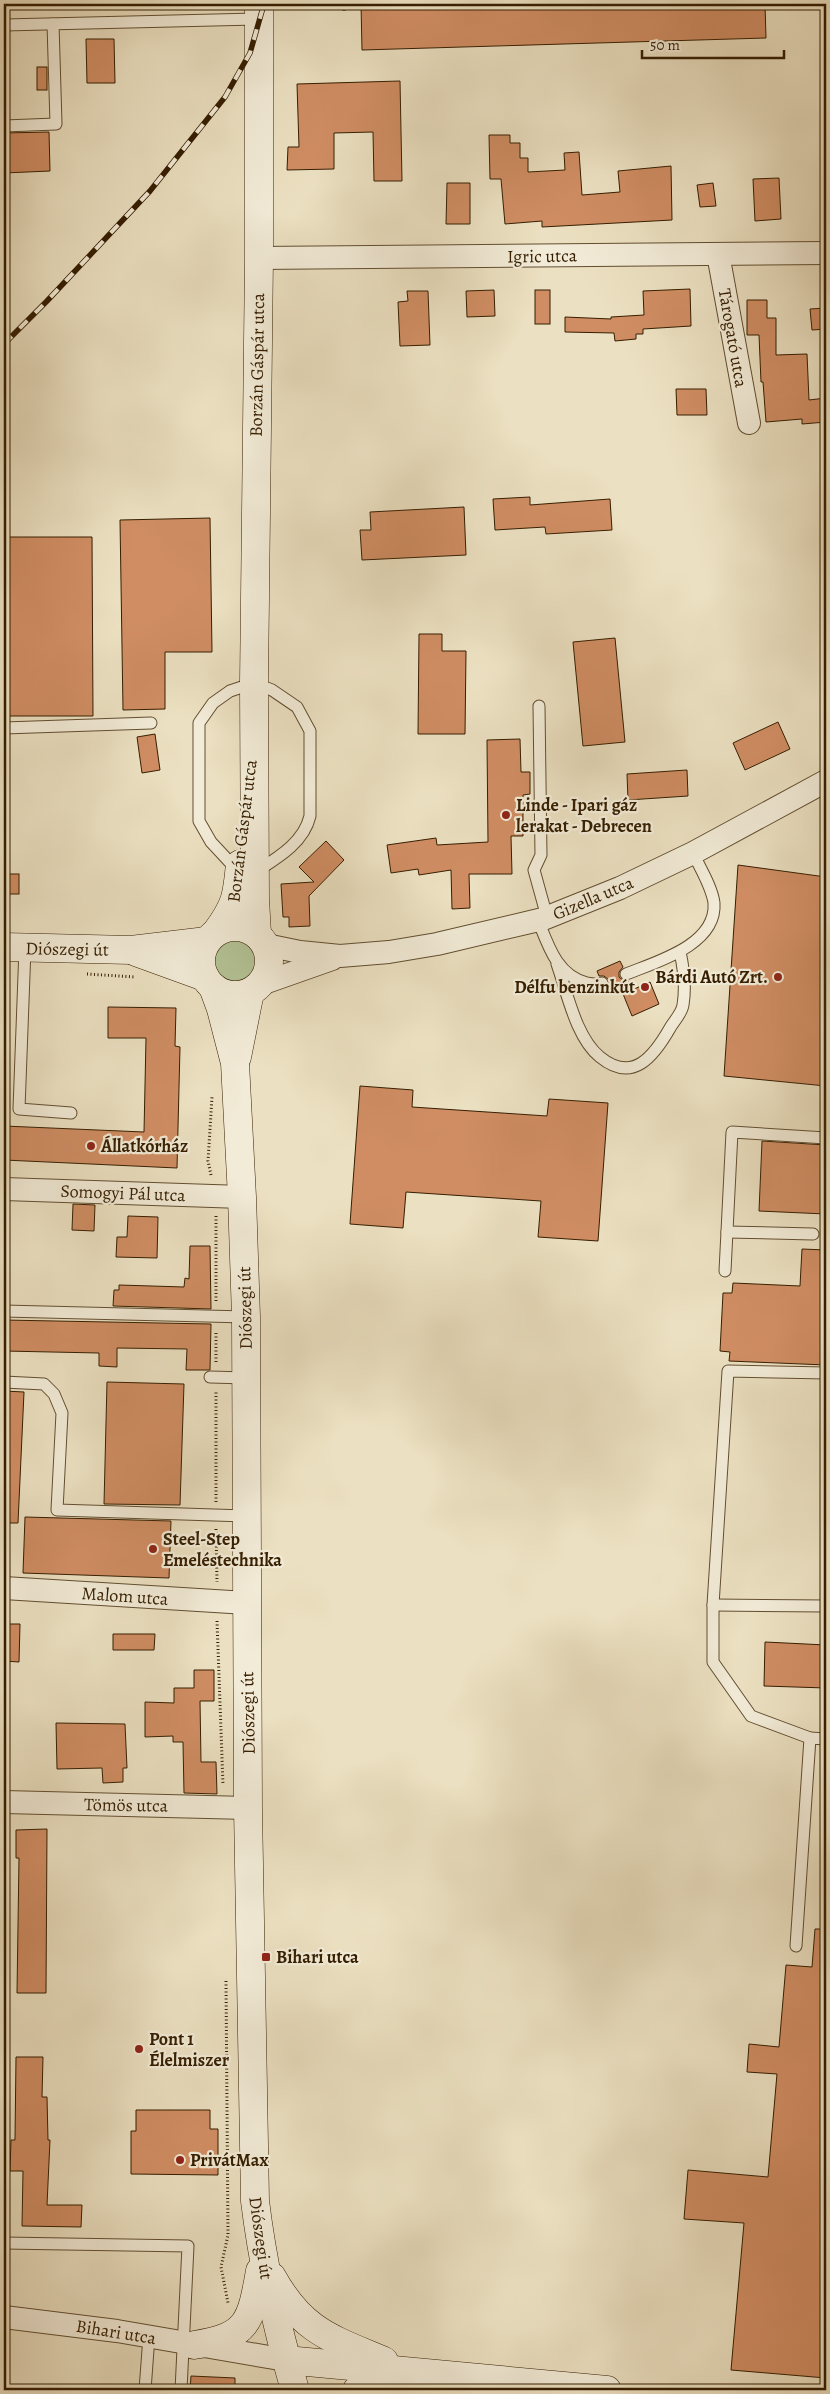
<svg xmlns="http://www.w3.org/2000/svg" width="830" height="2394" font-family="Alegreya,serif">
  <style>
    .green { fill: #b3c396; stroke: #74704b }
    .building { fill: #d08d63; stroke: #351e00 }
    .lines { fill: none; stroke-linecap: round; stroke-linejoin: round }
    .lane-casing { stroke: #624e30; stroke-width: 13 }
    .street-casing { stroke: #624e30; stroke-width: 24 }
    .secondary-casing { stroke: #351e00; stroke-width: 29 }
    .path { stroke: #351e00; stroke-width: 3; stroke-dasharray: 1 2.5; stroke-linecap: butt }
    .lane { stroke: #f2ebd7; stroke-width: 11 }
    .street { stroke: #f2ebd7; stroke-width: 22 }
    .secondary { stroke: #f2ebd7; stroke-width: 28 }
    .rail-casing { stroke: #351e00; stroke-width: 5.5 }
    .rail { stroke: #f2ebd7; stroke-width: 4; stroke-dasharray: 11; stroke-linecap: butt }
    .poi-dot { fill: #8f2418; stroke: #f2ebd7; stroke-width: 2 }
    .labels { text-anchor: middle; stroke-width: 4.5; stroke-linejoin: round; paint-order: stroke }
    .street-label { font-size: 18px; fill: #351e00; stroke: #f2ebd7 }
    .poi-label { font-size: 18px; font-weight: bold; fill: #351e00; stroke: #f2ebd7; text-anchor: start }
  </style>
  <rect width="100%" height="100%" fill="#ebe0c1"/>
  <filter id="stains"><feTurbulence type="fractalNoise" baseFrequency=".004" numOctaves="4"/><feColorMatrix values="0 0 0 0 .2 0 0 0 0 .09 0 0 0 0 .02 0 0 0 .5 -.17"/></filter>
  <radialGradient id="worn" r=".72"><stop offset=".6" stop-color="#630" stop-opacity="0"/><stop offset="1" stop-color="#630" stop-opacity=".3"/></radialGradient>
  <circle class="green" cx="235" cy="960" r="23"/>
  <g class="building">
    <polygon points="361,4 765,4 766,38 362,50"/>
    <polygon points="86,39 114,39 115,83 87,83"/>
    <rect x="37" y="67" width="10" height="23"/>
    <polygon points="400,81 402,181 374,181 373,132 334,133 334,169 287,170 288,147 299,147 297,84"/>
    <polygon points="49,132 50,171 4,173 4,133"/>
    <polygon points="489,135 510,135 510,143 520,143 520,158 528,158 528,172 565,170 564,153 579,152 582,195 620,192 618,171 671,166 672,220 542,227 542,221 505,224 501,179 490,179"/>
    <polygon points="779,178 781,219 755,221 753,179"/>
    <polygon points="447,183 470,183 470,224 446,224"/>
    <polygon points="713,183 716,206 700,207 697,185"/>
    <polygon points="690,289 691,326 643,329 643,334 636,334 636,339 615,341 614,333 565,332 565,317 611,319 611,317 644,315 643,291"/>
    <polygon points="494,290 495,316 467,317 466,291"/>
    <rect x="535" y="290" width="15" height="34"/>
    <polygon points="407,291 428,291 430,345 400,346 398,302 408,301"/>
    <polygon points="747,300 767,300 767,318 776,318 776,355 807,354 809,400 826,398 826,422 802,424 802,419 766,422 763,382 761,382 759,335 747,335"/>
    <polygon points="826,308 826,329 812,330 810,309"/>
    <polygon points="676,389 706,389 707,415 677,415"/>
    <polygon points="530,497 530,505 610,499 612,530 546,534 545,527 495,530 493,499"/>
    <polygon points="464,507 466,555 362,560 360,530 371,530 370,512"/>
    <polygon points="210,518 212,652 165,652 165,709 123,710 120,520"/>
    <polygon points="4,537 92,537 93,716 4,716"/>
    <polygon points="419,634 442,634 442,651 466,651 465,734 418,734"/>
    <polygon points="615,638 625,742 583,746 573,642"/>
    <polygon points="778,722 790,749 745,770 733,743"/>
    <polygon points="155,734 160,770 142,773 137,737"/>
    <polygon points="520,739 521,772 530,772 530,794 523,795 523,836 511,836 512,874 469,874 470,908 452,909 451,870 419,875 418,869 391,873 387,845 436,838 437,845 488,842 487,740"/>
    <polygon points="687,770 688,796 628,800 627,774"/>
    <polygon points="326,841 344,860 309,896 310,926 289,927 289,917 283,917 281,884 314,882 299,867"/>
    <polygon points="738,865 826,877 826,1086 724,1076"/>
    <rect x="4" y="874" width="15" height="20"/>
    <polygon points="620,961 623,967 619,972 619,977 624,981 629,981 605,991 609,980 604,976 599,976 597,971"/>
    <polygon points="650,982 659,1004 632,1016 623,994"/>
    <polygon points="108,1007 176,1008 175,1046 180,1047 177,1168 4,1160 4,1126 144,1132 146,1038 108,1038"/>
    <polygon points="360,1086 413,1090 412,1107 547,1116 549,1099 608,1103 598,1241 538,1237 541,1201 406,1192 403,1228 350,1224"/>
    <polygon points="762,1141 826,1145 826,1214 759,1211"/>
    <polygon points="73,1204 95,1205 94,1231 72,1230"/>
    <polygon points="128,1216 158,1217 157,1258 116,1257 117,1237 127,1237"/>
    <polygon points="190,1246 210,1246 211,1309 113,1306 114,1290 119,1290 119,1285 184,1287 185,1278 189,1279"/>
    <polygon points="802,1249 826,1250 826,1365 729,1361 730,1352 720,1351 723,1293 732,1293 733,1283 800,1286"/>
    <polygon points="4,1320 211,1324 210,1370 186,1370 187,1349 117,1348 117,1367 99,1366 99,1353 4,1351"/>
    <polygon points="107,1382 184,1384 180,1505 104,1504"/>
    <polygon points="4,1391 24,1392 18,1523 4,1523"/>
    <polygon points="25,1517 171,1521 169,1578 23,1573"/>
    <polygon points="4,1624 20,1624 19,1662 4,1661"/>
    <polygon points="113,1634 155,1634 154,1650 113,1650"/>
    <polygon points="765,1642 826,1645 826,1688 764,1686"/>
    <polygon points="194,1670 214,1670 214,1701 200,1701 201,1762 216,1762 217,1794 184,1793 183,1742 173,1742 173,1736 145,1737 145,1702 174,1703 174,1688 194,1688"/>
    <polygon points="56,1723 125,1724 127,1768 123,1768 123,1782 103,1783 102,1768 57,1769"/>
    <polygon points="47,1829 46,1993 17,1993 19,1858 16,1858 16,1830"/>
    <polygon points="815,1929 826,1929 826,2378 731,2370 744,2223 684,2219 688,2170 768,2177 777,2074 747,2072 749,2044 779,2047 786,1965 812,1967"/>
    <polygon points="16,2057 43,2057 42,2097 47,2097 48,2140 50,2140 47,2205 82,2205 81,2227 22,2226 23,2171 10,2171 11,2140 15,2140"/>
    <polygon points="136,2110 210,2110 210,2129 218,2129 218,2175 131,2174 131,2131 136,2131"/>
    <polygon points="191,2376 235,2378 235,2390 190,2390"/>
  </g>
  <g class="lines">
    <g class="lane-casing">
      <g id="lane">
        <polyline points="4,25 259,19"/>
        <polyline points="4,126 56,124 53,24"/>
        <polyline points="539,706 541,855 534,870 547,917"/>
        <polyline points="4,728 151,723"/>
        <path d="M238,871L211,842L199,821V723L213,703L230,691L254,683L272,690L297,707L310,731V816C304,842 279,857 257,871"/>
        <path d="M538,920C548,945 557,976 587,983C592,984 596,985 602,983"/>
        <polyline points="25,948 19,1109 71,1113"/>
        <path d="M557,964C567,992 576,1038 600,1057C633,1084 654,1056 670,1028C674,1021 682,1013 683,1005C686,987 684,970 680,952"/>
        <path d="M626,974C656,962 717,945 714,903C712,887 700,868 693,853"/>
        <polyline points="727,1232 813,1234"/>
        <polyline points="725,1271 732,1132 826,1138"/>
        <polyline points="4,1311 246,1317"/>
        <polyline points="210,1377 246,1378"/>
        <polyline points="4,1382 44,1384 54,1394 62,1413 57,1510 246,1516"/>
        <polyline points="713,1605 826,1606"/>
        <polyline points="810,1738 751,1716 713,1662 713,1605 728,1371 826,1373"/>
        <polyline points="796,1946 810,1738 826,1739"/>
        <polyline points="4,2243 188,2246 181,2390"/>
        <polyline points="145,2390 149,2336"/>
      </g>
    </g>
    <g class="street-casing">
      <g id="street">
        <polyline points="718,254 749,423"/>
        <polyline points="259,258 826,253"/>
        <polyline points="266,945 300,952 340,956 389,952 437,944 543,919 620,888 693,853 826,781"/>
        <polyline points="261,984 332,959"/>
        <polyline points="4,1189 242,1197"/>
        <polyline points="4,1588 247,1603"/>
        <polyline points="4,1802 248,1808"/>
        <polyline points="4,2317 117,2331 286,2360"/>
      </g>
    </g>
    <g class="secondary-casing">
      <g id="secondary">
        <circle cx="235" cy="961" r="34"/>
        <path d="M217,931C236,905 237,896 240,864"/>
        <polyline points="257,934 255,899 254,683 259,258 259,4"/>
        <polyline points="4,947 131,950 207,941"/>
        <polyline points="136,952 205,977"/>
        <path d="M213,987L221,1009L235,1063L242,1197L246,1317L248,1808L255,2201C263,2266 277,2328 295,2390"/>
        <polyline points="237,1057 250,992"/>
        <path d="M272,2277C302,2331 330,2338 384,2361"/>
        <path d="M194,2345C248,2337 251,2322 260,2271"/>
        <polyline points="286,2360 607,2390"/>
        <polyline points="357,2390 381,2381 398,2377"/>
      </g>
    </g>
    <g class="path">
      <polyline points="87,974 135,977"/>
      <polyline points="211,1175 208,1161 212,1097"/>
      <polyline points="216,1216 216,1302"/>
      <polyline points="216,1362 216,1331"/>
      <polyline points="216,1502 216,1391"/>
      <polyline points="216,1529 217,1582"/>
      <polyline points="217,1621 223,1785"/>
      <polyline points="226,1981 228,2235 221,2267 228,2303"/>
    </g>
    <use href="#lane" class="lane"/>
    <use href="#street" class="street"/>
    <use href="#secondary" class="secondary"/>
    <g class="rail-casing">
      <g id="rail">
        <polyline points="344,4 344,8"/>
        <polyline points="4,344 47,301 150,191 225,97 250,53 264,4"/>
      </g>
    </g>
    <use href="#rail" class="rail"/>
  </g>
  <g class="poi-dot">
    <circle cx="506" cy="815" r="5"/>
    <circle cx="778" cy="977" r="5"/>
    <circle cx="645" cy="987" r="5"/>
    <circle cx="91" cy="1146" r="5"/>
    <circle cx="153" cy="1549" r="5"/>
    <rect x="261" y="1952" width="10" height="10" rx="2.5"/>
    <circle cx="139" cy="2049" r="5"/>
    <circle cx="180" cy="2160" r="5"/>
  </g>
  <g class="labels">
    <g class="street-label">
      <text transform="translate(542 256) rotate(-1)" y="6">Igric utca</text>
      <text transform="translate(733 338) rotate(80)" y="6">Tárogató utca</text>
      <text transform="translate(257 365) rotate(-89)" y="6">Borzán Gáspár utca</text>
      <text transform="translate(242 831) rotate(-83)" y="6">Borzán Gáspár utca</text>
      <text transform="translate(593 898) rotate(-23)" y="6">Gizella utca</text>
      <text transform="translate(67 949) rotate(1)" y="6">Diószegi út</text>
      <text transform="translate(123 1193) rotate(2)" y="6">Somogyi Pál utca</text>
      <text transform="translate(245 1308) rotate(-91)" y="6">Diószegi út</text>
      <text transform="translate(125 1596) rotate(4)" y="6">Malom utca</text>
      <text transform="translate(248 1713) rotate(-91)" y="6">Diószegi út</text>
      <text transform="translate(126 1805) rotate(1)" y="6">Tömös utca</text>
      <text transform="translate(261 2238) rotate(82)" y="6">Diószegi út</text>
      <text transform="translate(116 2332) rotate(9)" y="6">Bihari utca</text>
    </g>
    <g class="poi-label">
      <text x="516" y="811">Linde - Ipari gáz<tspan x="516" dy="21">lerakat - Debrecen</tspan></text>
      <text x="768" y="983" text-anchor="end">Bárdi Autó Zrt.</text>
      <text x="635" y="993" text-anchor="end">Délfu benzinkút</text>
      <text x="101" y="1152">Állatkórház</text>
      <text x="163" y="1545">Steel-Step<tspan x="163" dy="21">Emeléstechnika</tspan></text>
      <text x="276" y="1963">Bihari utca</text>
      <text x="149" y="2045">Pont 1<tspan x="149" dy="21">Élelmiszer</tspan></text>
      <text x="190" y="2166">PrivátMax</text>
    </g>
  </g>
  <rect width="830" height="2394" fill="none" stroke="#ebe0c1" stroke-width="20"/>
  <rect x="5" y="5" width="820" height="2384" fill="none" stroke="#351e00" stroke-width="2.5"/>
  <rect x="10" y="10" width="810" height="2374" fill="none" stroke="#351e00"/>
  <path d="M642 50v8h142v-8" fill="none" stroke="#351e00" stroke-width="2.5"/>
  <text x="650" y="50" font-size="15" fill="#351e00" stroke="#f2ebd7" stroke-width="4" paint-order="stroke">50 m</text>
  <rect width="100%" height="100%" filter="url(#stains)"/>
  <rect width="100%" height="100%" fill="url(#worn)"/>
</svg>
